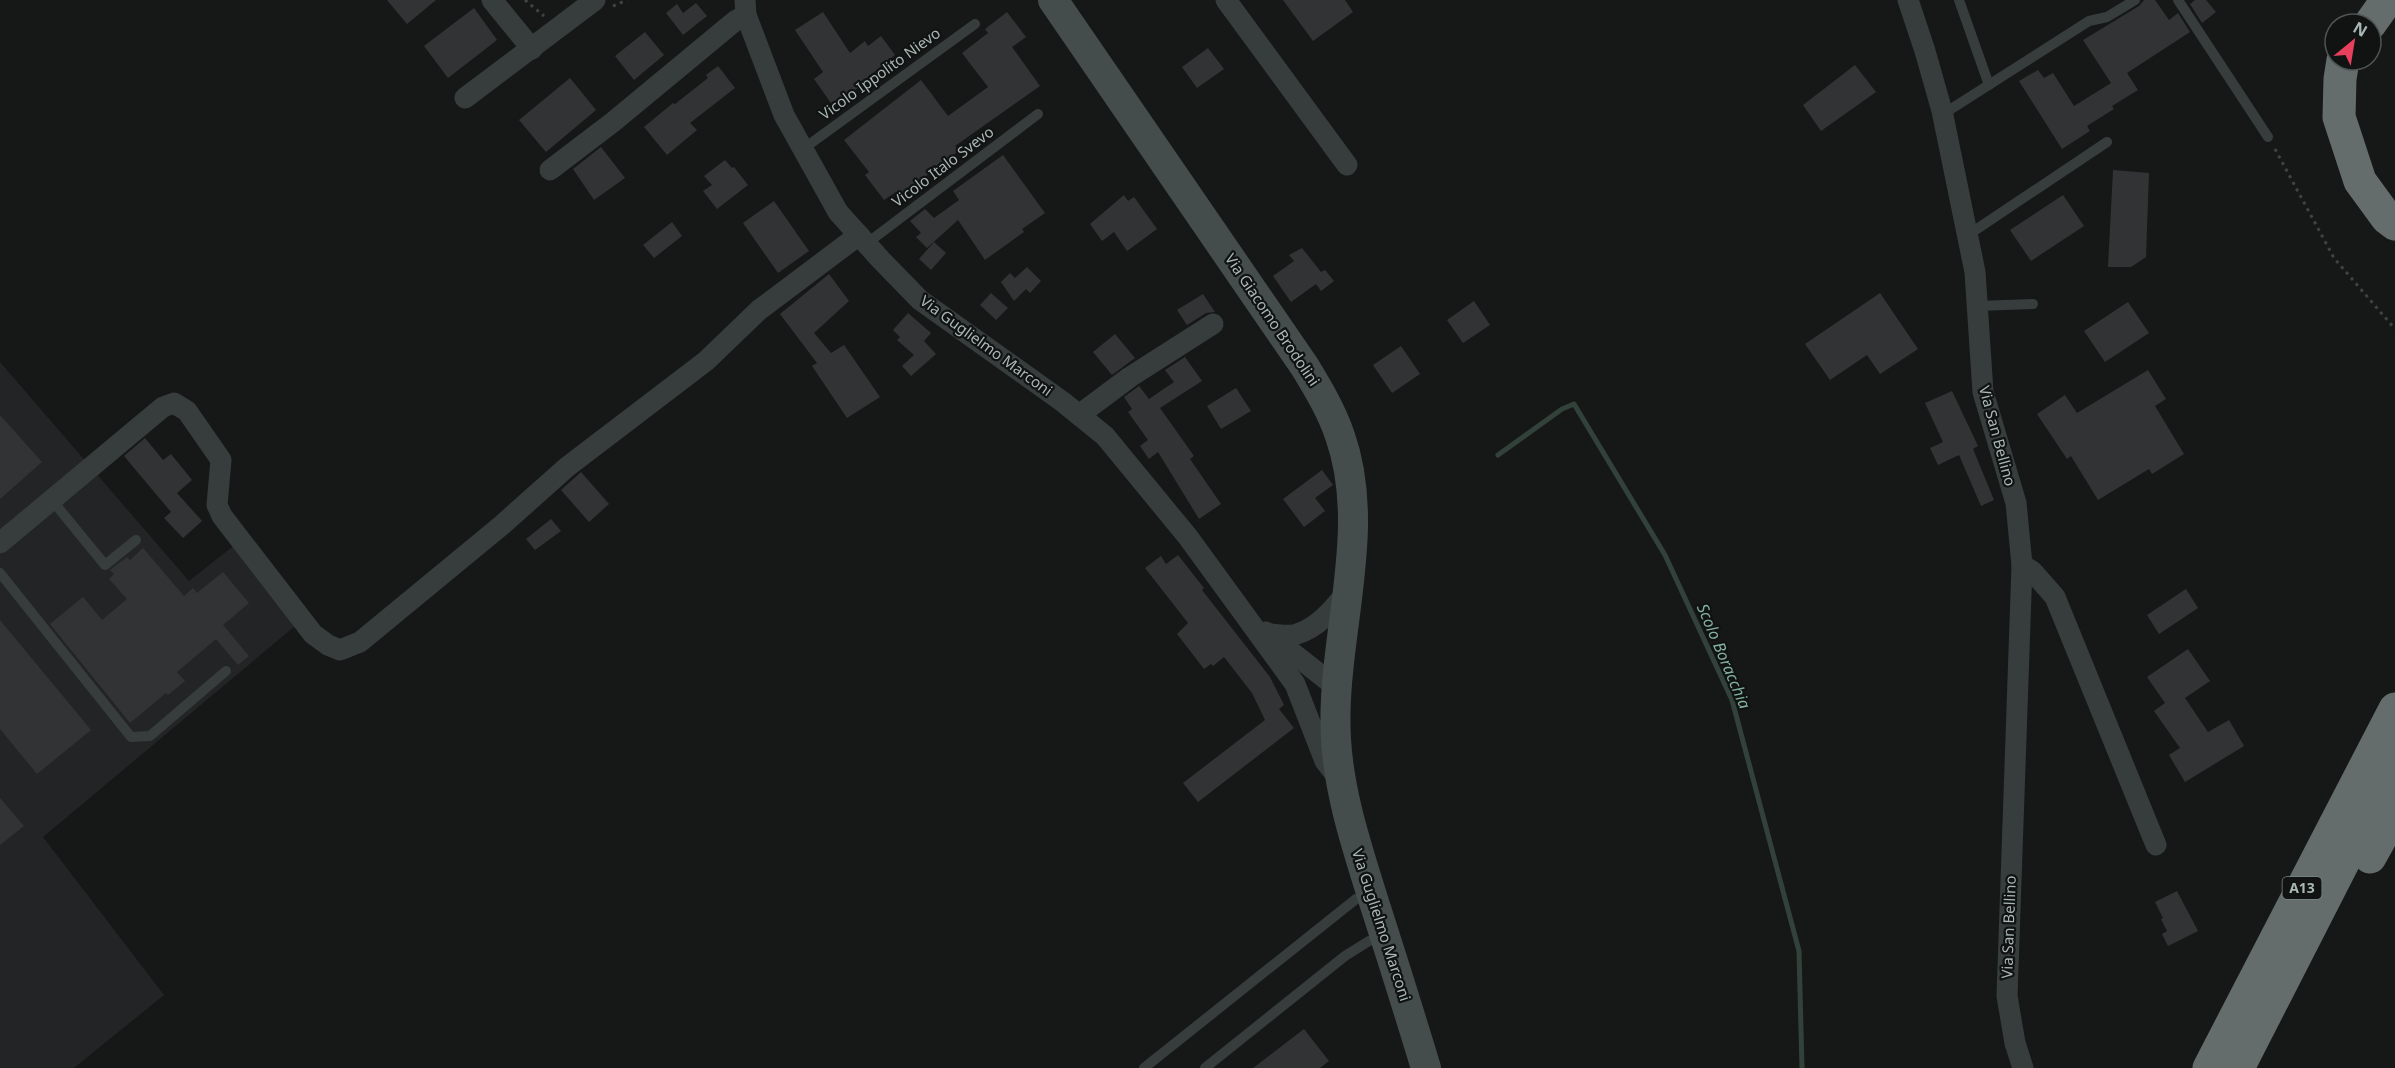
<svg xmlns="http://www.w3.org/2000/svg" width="2395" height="1068" font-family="'Noto Sans',sans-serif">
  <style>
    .built { fill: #222425 }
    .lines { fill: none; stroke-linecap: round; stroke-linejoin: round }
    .stream { stroke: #32423b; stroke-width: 5 }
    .building { fill: #313334 }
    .path { stroke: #3d4443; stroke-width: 3; stroke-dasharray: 3 4.5; stroke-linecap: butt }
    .lane { stroke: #373d3d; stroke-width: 10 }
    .street { stroke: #373d3d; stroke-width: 21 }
    .secondary { stroke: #454c4c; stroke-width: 30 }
    .highway { stroke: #646d6c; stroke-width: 33 }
    .labels { text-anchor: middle; stroke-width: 4.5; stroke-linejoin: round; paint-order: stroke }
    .shield { fill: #111313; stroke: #7b8684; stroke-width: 1.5 }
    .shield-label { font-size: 14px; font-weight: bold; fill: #a9b7b5 }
    .street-label { font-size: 15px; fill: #a9b7b5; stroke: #111313 }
    .water-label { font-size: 16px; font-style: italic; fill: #82b09f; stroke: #111313 }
  </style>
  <rect width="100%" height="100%" fill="#161818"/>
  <polygon class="built" points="0,362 189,581 241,540 307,616 43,837 164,995 74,1068 0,1068"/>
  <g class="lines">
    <polyline class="stream" points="1498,455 1562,409 1574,404 1665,555 1732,700 1799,951 1802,1068"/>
  </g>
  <g class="building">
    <polygon points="387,0 436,0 407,24"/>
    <polygon points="1283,0 1345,0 1353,12 1313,41"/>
    <polygon points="2144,0 2155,0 2169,20 2178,13 2190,32 2127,73 2138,90 2112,106 2114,109 2087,126 2090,131 2062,149 2019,81 2038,70 2044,78 2053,73 2074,106 2111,83 2083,40 2139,6"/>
    <polygon points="2195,0 2206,0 2216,12 2202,23 2190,4"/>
    <polygon points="696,3 707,16 683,35 666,13 677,4 683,13"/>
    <polygon points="474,8 497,40 448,78 424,46"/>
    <polygon points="823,12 850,53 865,41 868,46 881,36 895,55 868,77 869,80 833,106 814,79 823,72 795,30"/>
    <polygon points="1007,12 1026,37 1012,47 1040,86 955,146 959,150 947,161 902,193 896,192 884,200 865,175 869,172 844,140 921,80 948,116 988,87 962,53 988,33 985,29"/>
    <polygon points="645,32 664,55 634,80 615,56"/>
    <polygon points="1208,48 1224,69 1197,88 1182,67"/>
    <polygon points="1855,65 1876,92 1821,131 1803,105"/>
    <polygon points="718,66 735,88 690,123 697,130 667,155 644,127 673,103 675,104 708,78 706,75"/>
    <polygon points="570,78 596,110 546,152 519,120"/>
    <polygon points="601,147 625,178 594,200 573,169"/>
    <polygon points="1003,155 1045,213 1022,229 1024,232 985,260 958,220 927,248 916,237 921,233 910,221 925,209 934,218 959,200 953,191"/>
    <polygon points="725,160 732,168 734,167 748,185 717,209 703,191 712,185 704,176"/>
    <polygon points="2113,170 2149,173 2146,257 2131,267 2108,267"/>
    <polygon points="1124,195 1128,201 1134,197 1157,229 1127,251 1114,232 1102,241 1090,224"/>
    <polygon points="2063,195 2084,226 2031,261 2010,230"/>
    <polygon points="774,201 809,251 778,273 743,223"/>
    <polygon points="672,222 682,236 654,258 643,245"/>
    <polygon points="934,242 946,253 931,270 919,259"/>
    <polygon points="1302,248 1321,272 1325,270 1334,281 1321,291 1316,284 1291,302 1273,276 1294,261 1289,255"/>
    <polygon points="1027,267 1041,281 1030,293 1026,289 1014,301 1001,282 1010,273 1015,278"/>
    <polygon points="829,274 849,301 814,333 831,353 844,345 880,397 847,418 812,366 817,363 780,314"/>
    <polygon points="991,293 1008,308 996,320 980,305"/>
    <polygon points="1880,293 1918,349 1880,374 1867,355 1830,380 1805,344"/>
    <polygon points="1203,294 1215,312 1206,313 1187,325 1177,310"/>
    <polygon points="1474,301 1490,325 1463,343 1447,320"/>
    <polygon points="2128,302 2149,333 2105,362 2084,331"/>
    <polygon points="908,313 931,333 924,341 936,354 911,376 902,366 914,355 897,340 900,337 893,330"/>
    <polygon points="1115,334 1135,358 1112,375 1093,352"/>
    <polygon points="1401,346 1420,374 1392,393 1373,365"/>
    <polygon points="1185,357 1202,381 1160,408 1194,456 1190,459 1221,504 1199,519 1158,452 1149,459 1140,446 1148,440 1128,412 1132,409 1124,397 1139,386 1149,399 1174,382 1165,370"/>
    <polygon points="2148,370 2166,399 2155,406 2184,454 2152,474 2149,469 2098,500 2071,456 2067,459 2037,414 2065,395 2077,413"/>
    <polygon points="1236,388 1251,411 1221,429 1207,406"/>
    <polygon points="1952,391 1978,446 1973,449 1994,500 1981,506 1959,455 1938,465 1930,448 1943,442 1925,403"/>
    <polygon points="0,415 42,462 0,499"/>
    <polygon points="145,438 163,460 171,454 192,480 177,493 202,521 183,538 164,518 171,512 124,456"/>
    <polygon points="1322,470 1333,485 1315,498 1325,511 1304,527 1283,499"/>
    <polygon points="581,472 609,504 589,522 561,490"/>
    <polygon points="551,519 561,531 535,550 526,539"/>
    <polygon points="143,548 184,596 193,588 197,593 223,572 249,603 223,625 249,656 238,665 216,639 177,672 185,681 168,695 166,693 130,723 50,624 83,597 102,620 127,599 109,579 114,574 110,570 127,557 130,560"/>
    <polygon points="1178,555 1204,588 1202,590 1270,677 1284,705 1279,709 1294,728 1198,802 1183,783 1265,720 1252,693 1224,657 1213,666 1211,664 1204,669 1177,634 1188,623 1145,568 1161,556 1166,564"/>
    <polygon points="2186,589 2198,608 2159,634 2147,615"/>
    <polygon points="0,620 91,730 37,774 0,729"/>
    <polygon points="2188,649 2210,681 2185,698 2208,732 2229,720 2244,746 2185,782 2169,755 2180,748 2154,711 2165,703 2147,677"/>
    <polygon points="0,798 24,826 0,845"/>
    <polygon points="2177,891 2198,931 2168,946 2162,934 2167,931 2161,919 2163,918 2155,902"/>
    <polygon points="1304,1029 1329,1061 1320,1068 1253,1068"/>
  </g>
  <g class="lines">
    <g class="path">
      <polyline points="525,0 544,16"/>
      <polyline points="613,6 627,0"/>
      <polyline points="2275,149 2334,258 2395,329"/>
    </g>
    <g class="lane">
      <polyline points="1959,0 1989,85"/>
      <polyline points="2178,0 2268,137"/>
      <polyline points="1942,111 1951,109 2089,21 2107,17 2135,0"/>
      <polyline points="803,149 975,24"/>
      <polyline points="1966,233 1968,235 2107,142"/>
      <polyline points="866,244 1038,114"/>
      <polyline points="1977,306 2033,304"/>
      <polyline points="51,499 105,565 136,540"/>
      <polyline points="0,573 131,737 150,736 226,671"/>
      <polyline points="1144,1068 1356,899 1369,895"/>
      <polyline points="1205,1068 1345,956 1369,941 1383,937"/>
    </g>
    <g class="street">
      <polyline points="492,0 532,49"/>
      <polyline points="745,0 746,15 784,115 838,212 881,260 920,300 1063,402 1105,436 1188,537 1295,684 1325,761 1336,775"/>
      <polyline points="1226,0 1347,165"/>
      <polyline points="1908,0 1925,51 1942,111 1975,272 1983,392 2016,503 2022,565 2007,996 2015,1043 2023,1068"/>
      <polyline points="465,98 595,0"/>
      <polyline points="550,170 613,122 735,21 746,15"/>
      <polyline points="1079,415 1130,377 1213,324"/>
      <polyline points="0,543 163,407 174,403 187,411 221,460 217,505 222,516 313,634 328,645 340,650 360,642 502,525 567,467 706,361 759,310 859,235"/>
      <polyline points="2022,565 2032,571 2055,597 2156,845"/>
      <polyline points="1266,632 1336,687"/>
      <path d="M1269,634C1277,634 1289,637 1297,634C1319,627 1333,609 1347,592"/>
    </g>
    <path class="secondary" d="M1053,0L1305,367C1319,390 1332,412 1340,436C1374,532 1330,641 1336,739C1339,794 1357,847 1373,899C1391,955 1409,1012 1426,1068"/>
    <g class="highway">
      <polyline points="2370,24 2387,0"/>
      <polyline points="2343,60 2340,79 2339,117 2360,181 2387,218 2395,224"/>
      <polyline points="2370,857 2395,812"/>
      <polyline points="2209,1068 2395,709"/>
      <polyline points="2238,1068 2395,761"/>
    </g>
  </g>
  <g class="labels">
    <rect class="shield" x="2282.5" y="877" width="39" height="22" rx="4.5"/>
    <g class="shield-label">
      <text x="2302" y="893">A13</text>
    </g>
    <g class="street-label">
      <text transform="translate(880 74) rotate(-36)" y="5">Vicolo Ippolito Nievo</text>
      <text transform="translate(943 167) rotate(-37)" y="5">Vicolo Italo Svevo</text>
      <text transform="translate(1272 320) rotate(56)" y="5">Via Giacomo Brodolini</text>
      <text transform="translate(986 346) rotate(36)" y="5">Via Guglielmo Marconi</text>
      <text transform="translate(1997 436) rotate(75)" y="5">Via San Bellino</text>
      <text transform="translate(1381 925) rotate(72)" y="5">Via Guglielmo Marconi</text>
      <text transform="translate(2009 927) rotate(-88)" y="5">Via San Bellino</text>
    </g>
    <g class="water-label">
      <text transform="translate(1724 656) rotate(67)" y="6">Scolo Boracchia</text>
    </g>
  </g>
  <g transform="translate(2353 42) rotate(30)"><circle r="28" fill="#111313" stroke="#4e5554" stroke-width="1.5"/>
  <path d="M0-4.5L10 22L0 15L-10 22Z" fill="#e6405d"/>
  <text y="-9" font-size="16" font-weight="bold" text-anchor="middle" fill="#a9b7b5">N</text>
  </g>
</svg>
